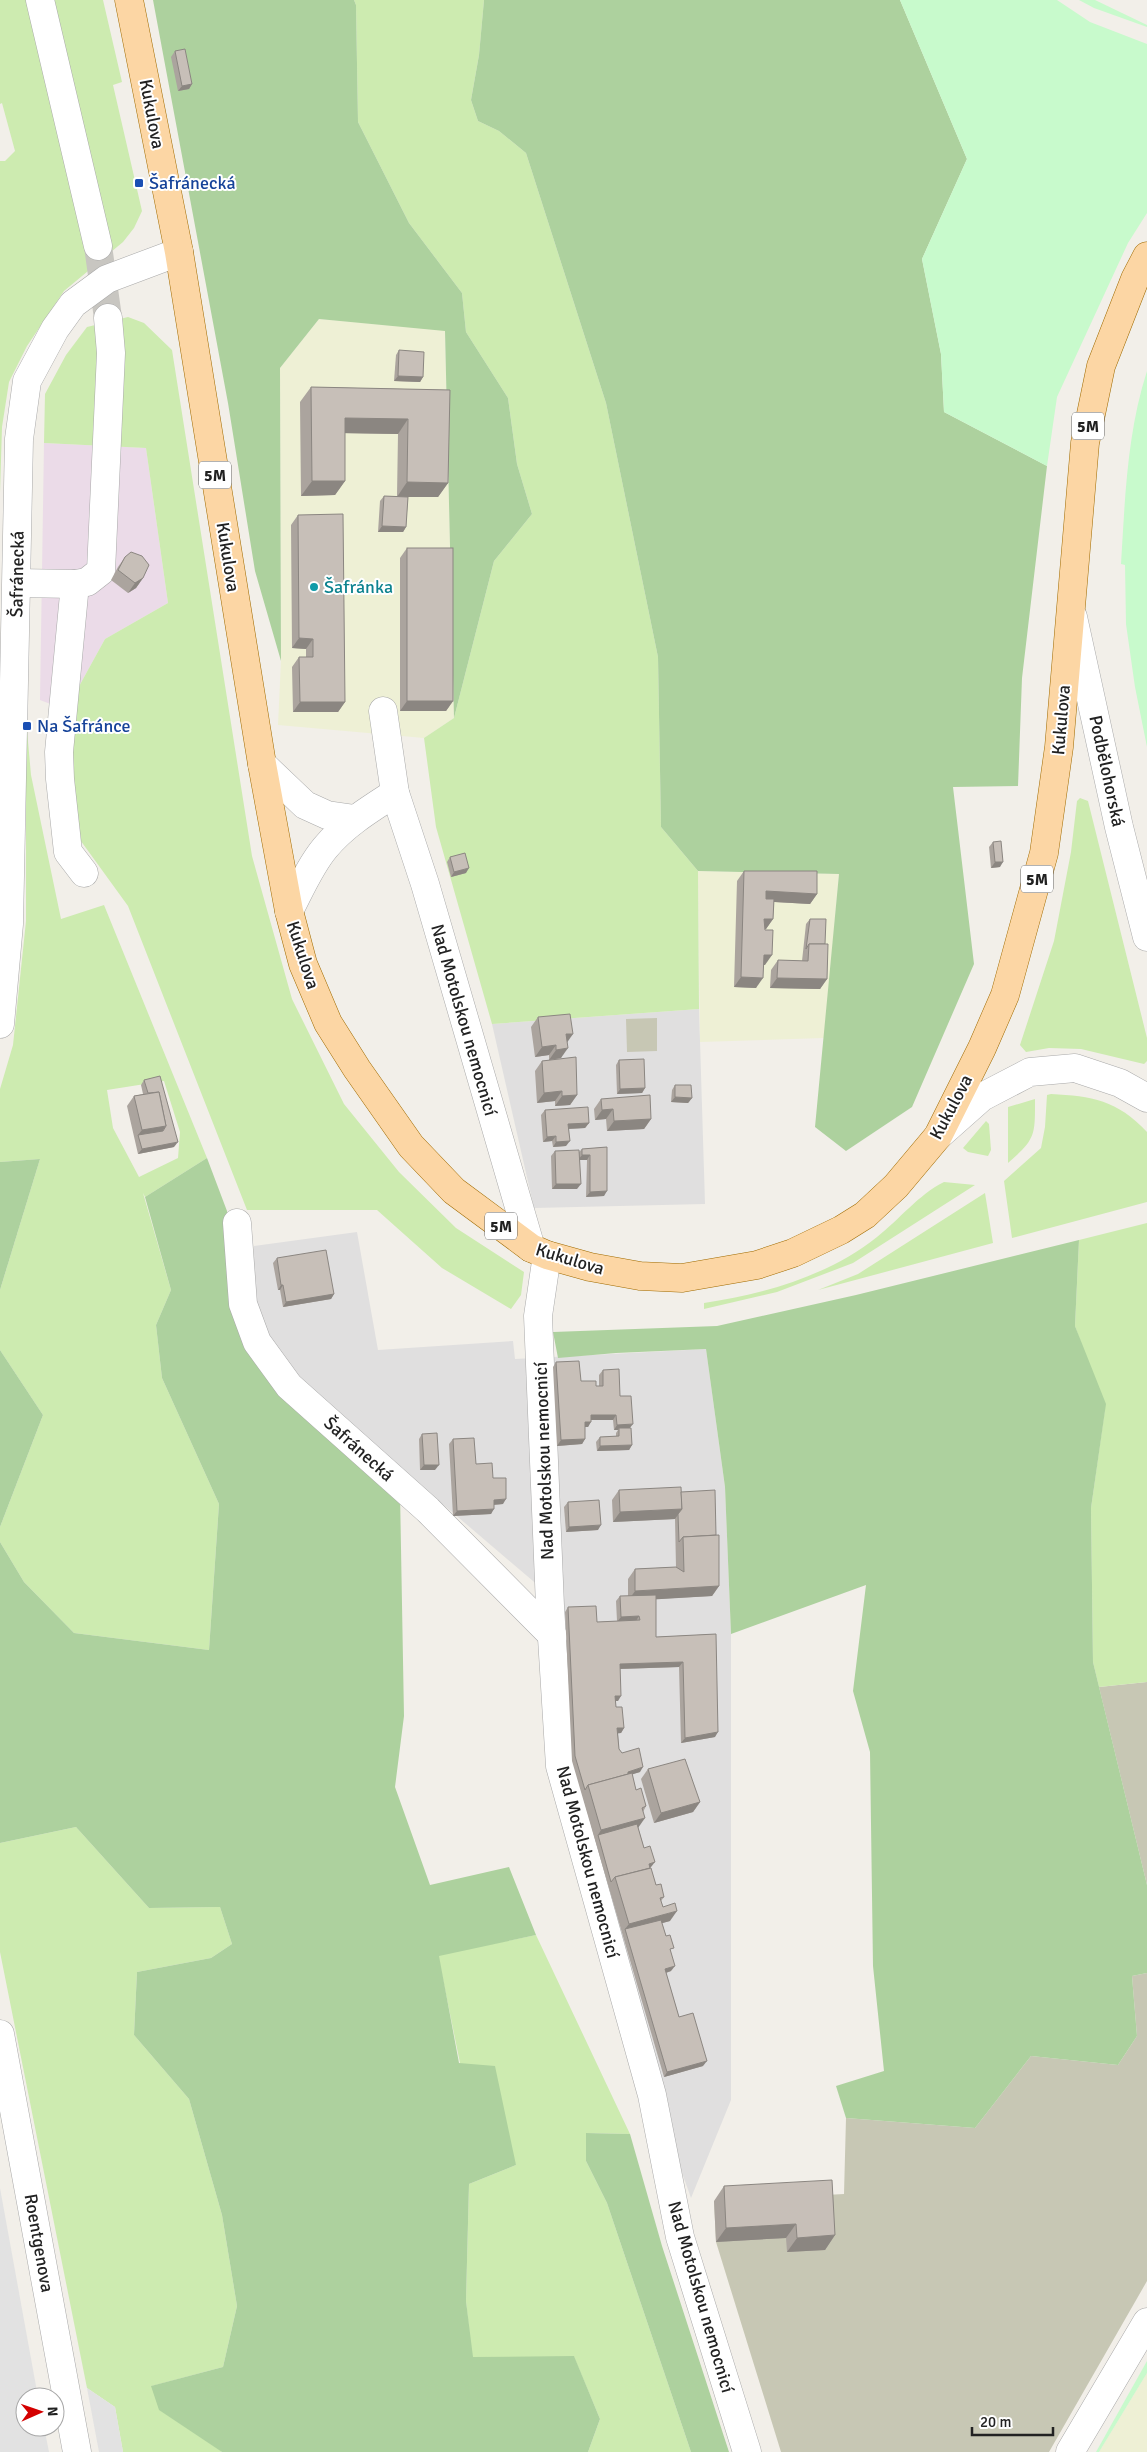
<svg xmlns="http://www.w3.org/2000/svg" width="1147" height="2452" font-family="Signika,sans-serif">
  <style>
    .residential { fill: #e0dfdf }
    .industrial { fill: #ebdbe8 }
    .construction { fill: #c7c7b4 }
    .farmland { fill: #eef0d5 }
    .grass { fill: #cdebb0; fill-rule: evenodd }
    .forest { fill: #add19e }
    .park { fill: #c8facc }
    .parking { fill: #e2e2e2 }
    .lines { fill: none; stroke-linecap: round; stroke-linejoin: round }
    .minor-tunnel { stroke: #c8c6c1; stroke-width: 28; stroke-dasharray: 28 14; stroke-linecap: butt }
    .minor-casing { stroke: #a9a9a9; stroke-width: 29 }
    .major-casing { stroke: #a06b00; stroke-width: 29 }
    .minor { stroke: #fff; stroke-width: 28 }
    .major { stroke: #fcd6a4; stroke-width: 28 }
    .wall { fill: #aba49e }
    .shaded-wall { fill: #8b8681 }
    .building { fill: #c7bfb8; stroke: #8b8681 }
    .transit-dot { fill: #1a4fb4; stroke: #fff; stroke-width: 2 }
    .culture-dot { fill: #0f9aa8; stroke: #fff; stroke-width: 2 }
    .labels { text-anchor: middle; stroke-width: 4; stroke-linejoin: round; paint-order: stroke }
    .shield { fill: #fff; stroke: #646464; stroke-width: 1 }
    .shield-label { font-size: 16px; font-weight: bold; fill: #222 }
    .street-label { font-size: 18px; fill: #222; stroke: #fff }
    .transit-label { font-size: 18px; fill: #164399; stroke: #fff; text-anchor: start }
    .culture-label { font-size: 18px; fill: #0d838f; stroke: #fff; text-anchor: start }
  </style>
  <rect width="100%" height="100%" fill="#f2efe9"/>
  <g class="residential">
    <polygon points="699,1009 705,1204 534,1208 492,1024"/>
    <polygon points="357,1232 378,1350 513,1341 515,1359 706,1349 725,1487 731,1634 731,2100 691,2198 664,2122 565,1758 553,1598 290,1374 262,1334 251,1280 254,1246"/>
  </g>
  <polygon class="industrial" points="44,443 146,448 168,603 105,639 66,710 40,700"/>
  <g class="construction">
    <polygon points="657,1018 657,1051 627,1052 626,1019"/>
    <polygon points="1147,1682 1147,1885 1099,1687"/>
    <polygon points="1147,1973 1147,2281 1049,2452 781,2452 716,2242 714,2201 844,2194 846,2118 975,2128 1031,2056 1118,2065 1137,2036 1132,1976"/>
  </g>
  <g class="farmland">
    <polygon points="319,319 445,330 454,718 424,738 278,725 281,661 280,368"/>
    <polygon points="698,871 839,874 824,1038 700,1042"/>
    <polygon points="1147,2373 1147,2452 1099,2452"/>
  </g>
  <g class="grass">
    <polygon points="0,0 103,0 122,82 113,85 142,211 134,228 123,242 64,291 27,346 9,382 2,427 0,493 0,161 5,161 15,151 2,103 0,104"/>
    <polygon points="354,0 484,0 479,55 471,100 478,121 499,131 526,153 606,403 658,657 661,827 698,871 699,1009 492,1024 436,827 424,738 454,718 494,561 532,514 517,464 508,398 466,332 462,293 409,223 358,122 356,5"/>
    <polygon points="128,317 144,323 172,350 252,856 292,999 344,1104 399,1172 456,1228 524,1272 521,1295 511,1309 442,1268 377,1210 247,1210 128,906 78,837 66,710 105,639 168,603 146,448 44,443 45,394 66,355 87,327"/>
    <path d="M26,719L31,775L61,919L104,905L207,1158L145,1197L143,1193L171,1290L156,1325L162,1378L219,1504L209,1650L74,1633L24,1582L0,1542V1527L43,1415L0,1350V1290L40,1159L0,1162V1089L13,1045L26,921ZM164,1081L180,1132L178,1158L139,1177L113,1128L107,1090Z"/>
    <polygon points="1080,798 1088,801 1147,1038 1147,1061 1144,1064 1081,1049 1049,1048 1026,1052 1020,1045 1054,941 1071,852 1077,801"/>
    <path d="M1051,1094C1092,1096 1117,1100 1147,1132V1202L1012,1238L1004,1181L1041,1148L1045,1127L1047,1095Z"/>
    <path d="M1035,1099C1035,1135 1036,1139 1008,1163V1107Z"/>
    <polygon points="986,1121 989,1124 991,1150 988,1156 968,1152 963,1148"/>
    <path d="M944,1182L975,1185L853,1263L777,1292L704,1309V1303C764,1294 828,1276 877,1237C900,1219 918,1195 944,1182Z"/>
    <polygon points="985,1193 993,1243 818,1290 858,1274"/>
    <polygon points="1147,1223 1147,1682 1099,1687 1093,1662 1091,1508 1105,1409 1075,1326 1079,1240"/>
    <polygon points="76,1827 149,1908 220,1907 232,1944 211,1958 137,1972 134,2035 189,2099 222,2215 237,2306 223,2367 152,2386 222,2452 123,2452 115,2407 87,2388 0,1952 0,1843"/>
    <polygon points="536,1935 630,2134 586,2133 586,2161 607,2203 691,2452 588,2452 600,2419 574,2357 472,2357 466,2301 469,2184 516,2165 460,2063 438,1955"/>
  </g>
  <g class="forest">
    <polygon points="153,0 354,0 356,5 358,122 409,223 462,293 466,332 508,398 517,464 532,514 494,561 454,718 445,331 319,319 280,368 281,661 255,571 228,403"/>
    <polygon points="484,0 900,0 967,159 922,259 941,354 944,412 1047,466 1022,678 1018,786 953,787 974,964 912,1107 846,1151 815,1127 839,874 698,871 661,827 658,657 606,403 526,153 499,131 478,121 471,100 479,55"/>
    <polygon points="207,1158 227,1211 237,1305 247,1343 400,1492 404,1716 395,1787 430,1885 509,1867 536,1935 439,1956 459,2063 495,2066 516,2165 469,2184 466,2301 473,2357 574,2356 600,2419 588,2452 222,2452 159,2410 151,2386 223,2367 237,2306 222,2215 189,2099 134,2035 137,1972 211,1958 232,1944 220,1907 149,1908 76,1827 0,1843 0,1542 24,1582 74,1633 209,1650 219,1504 162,1378 156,1325 171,1290 145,1197"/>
    <polygon points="40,1159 0,1290 0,1162"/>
    <polygon points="1079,1240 1075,1326 1106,1404 1091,1508 1093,1662 1147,1885 1147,1973 1132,1976 1137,2036 1118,2065 1031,2056 975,2128 846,2118 836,2086 884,2071 873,1966 870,1752 853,1691 866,1585 731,1634 725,1487 706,1349 616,1353 558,1358 553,1332 717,1326 856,1295"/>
    <polygon points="0,1350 43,1415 0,1527"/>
    <polygon points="586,2133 630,2134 662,2246 729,2452 691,2452 607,2203 586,2161"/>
  </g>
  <g class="park">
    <polygon points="900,0 1057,0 1090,22 1147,44 1147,213 1128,243 1057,397 1047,466 944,412 941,354 922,259 967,159"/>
    <polygon points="1079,0 1095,0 1147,25 1147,27 1094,8"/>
    <path d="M1147,371V747L1135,687L1126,624L1125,565L1121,564C1125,499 1127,433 1147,371Z"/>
    <polygon points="1147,2361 1147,2373 1099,2452 1096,2452"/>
  </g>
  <g class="parking">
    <polygon points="0,2188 38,2397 25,2397 25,2427 44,2427 49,2452 0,2452"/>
    <polygon points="87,2388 115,2407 123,2452 99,2452"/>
  </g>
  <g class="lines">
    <polyline class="minor-tunnel" points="98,246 108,318"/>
    <g class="minor-casing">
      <g id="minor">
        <polyline points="40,0 98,246"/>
        <polyline points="17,583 75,584 87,582 101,571 111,353 108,318"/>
        <polyline points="75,584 59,752 60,779 68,852 84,873"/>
        <polyline points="1073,617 1119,827 1147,937"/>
        <polyline points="383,711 395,793 425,884 531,1248"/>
        <polyline points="262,764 305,805 327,815 355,819"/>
        <path d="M289,911C300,890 310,866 325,848C344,825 370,809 395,793"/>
        <polyline points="0,1024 9,924 19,439 27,381 55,329 73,304 107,279 179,252"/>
        <polyline points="938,1136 982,1097 1030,1072 1075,1068 1120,1083 1147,1098"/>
        <polyline points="237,1223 243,1304 257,1342 289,1386 428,1510 553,1636"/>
        <polyline points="547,1255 538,1316 550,1606 560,1766 652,2095 680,2237 747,2452"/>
        <polyline points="0,2034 77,2452"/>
        <polyline points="1070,2452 1147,2322"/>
      </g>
    </g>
    <g class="major-casing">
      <polyline id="major" points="129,0 179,252 262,764 289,911 303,964 328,1023 357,1069 411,1146 454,1191 531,1248 547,1255 590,1267 640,1276 682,1278 757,1265 793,1253 841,1230 865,1215 896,1186 938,1136 982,1048 1005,995 1044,853 1059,747 1085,443 1101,366 1135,279 1147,256"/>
    </g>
    <use href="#minor" class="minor"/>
    <use href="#major" class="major"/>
  </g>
  <g class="wall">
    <polygon points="175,51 192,84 189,89 178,91 171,57"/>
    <polygon points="399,350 423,377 420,382 394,381 396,355"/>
    <polygon points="311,387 450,390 448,483 438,497 408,497 406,527 403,532 378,532 380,501 384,496 397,496 398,434 345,433 345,481 335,495 301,496 300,402"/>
    <polygon points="298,515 345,702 338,712 293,712 292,667 299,657 306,657 306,649 292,648 291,525"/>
    <polygon points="407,548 453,701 446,711 400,711 400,558"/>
    <polygon points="125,557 143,578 136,588 128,593 111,580 118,567"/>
    <polygon points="993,842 1000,867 991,868 989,847"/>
    <polygon points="450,857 466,873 451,877 447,862"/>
    <polygon points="744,871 817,894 810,904 774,902 773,919 766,929 765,929 765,965 764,965 756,988 734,987 737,881"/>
    <polygon points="810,919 825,944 827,979 820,989 770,988 771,970 778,960 802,961 806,924"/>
    <polygon points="538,1017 567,1042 561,1058 552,1060 577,1095 570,1105 555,1106 555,1101 537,1103 535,1071 542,1061 549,1060 549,1055 535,1057 531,1027"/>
    <polygon points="619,1060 645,1088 642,1093 617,1094 616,1065"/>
    <polygon points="144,1080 174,1147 138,1154 127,1106 134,1096 143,1094 141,1085"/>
    <polygon points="675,1085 692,1098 688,1103 671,1102 672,1090"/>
    <polygon points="601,1099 651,1119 644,1129 607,1131 606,1119 595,1120 594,1109"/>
    <polygon points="545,1110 589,1123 585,1128 569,1129 566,1146 553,1147 552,1141 543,1142 541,1115"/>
    <polygon points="607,1147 604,1196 586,1197 587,1160 580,1160 577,1189 552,1189 551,1156 555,1151 579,1152 582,1149"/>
    <polygon points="277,1258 334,1294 331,1299 283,1307 280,1290 278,1290 273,1263"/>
    <polygon points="556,1362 581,1381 596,1386 599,1386 599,1375 603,1370 620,1396 630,1428 632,1445 629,1450 597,1451 596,1442 600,1437 616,1436 616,1433 618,1430 614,1430 613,1420 591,1420 588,1427 585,1427 585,1439 582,1444 557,1446 553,1367"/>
    <polygon points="422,1434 435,1470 420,1470 419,1439"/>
    <polygon points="453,1439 476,1464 493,1478 503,1504 494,1505 491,1514 453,1516 449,1444"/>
    <polygon points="619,1490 681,1492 716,1535 719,1586 712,1596 656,1599 656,1637 716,1634 715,1737 681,1743 679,1667 620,1669 618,1701 615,1701 616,1707 624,1728 621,1733 618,1733 619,1749 622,1753 640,1772 632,1774 636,1790 646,1806 643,1812 638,1827 644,1848 651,1867 650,1868 656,1885 664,1897 661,1901 663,1907 670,1921 662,1923 671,1953 671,1971 666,1973 679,2017 703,2066 664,2077 572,1761 565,1612 568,1607 597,1622 617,1621 616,1601 620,1596 628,1596 628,1579 635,1569 676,1567 675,1519 613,1522 612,1500"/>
    <polygon points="568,1502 598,1530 566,1532 564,1507"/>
    <polygon points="648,1769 700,1802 693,1812 654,1823 641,1779"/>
    <polygon points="724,2186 835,2235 825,2250 787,2252 786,2238 716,2242 714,2201"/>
  </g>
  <g class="shaded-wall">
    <polygon points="192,84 189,89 178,91 182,86"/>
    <polygon points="398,376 423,377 420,382 394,381"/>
    <polygon points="345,418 408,419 398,434 335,433"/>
    <polygon points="312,481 345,481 335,495 301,496"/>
    <polygon points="407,482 448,483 438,497 397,497"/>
    <polygon points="382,526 406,527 403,532 378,532"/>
    <polygon points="143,578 136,588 128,593 135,583"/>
    <polygon points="299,638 313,639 306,649 292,648"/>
    <polygon points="407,701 453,701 446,711 400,711"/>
    <polygon points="300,702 345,702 338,712 293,712"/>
    <polygon points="995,862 1003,862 1000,867 991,868"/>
    <polygon points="469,868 466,873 451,877 454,872"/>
    <polygon points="766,891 817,894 810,904 759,901"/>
    <polygon points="764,919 773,919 766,929 757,929"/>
    <polygon points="764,955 772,955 765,965 757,965"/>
    <polygon points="741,977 763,978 756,988 734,987"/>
    <polygon points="777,978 827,979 820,989 770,988"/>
    <polygon points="566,1034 573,1034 566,1044"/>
    <polygon points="556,1045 549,1055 535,1057 542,1047"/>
    <polygon points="568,1048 561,1058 549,1060 556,1050"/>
    <polygon points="645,1088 642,1093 617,1094 620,1089"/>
    <polygon points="562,1091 555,1101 537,1103 544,1093"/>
    <polygon points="577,1095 570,1105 555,1106 562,1096"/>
    <polygon points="675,1097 692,1098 688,1103 671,1102"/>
    <polygon points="613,1109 606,1119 595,1120 602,1110"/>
    <polygon points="651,1119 644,1129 607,1131 614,1121"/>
    <polygon points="589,1123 585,1128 565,1129 568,1124"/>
    <polygon points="166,1126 159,1136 138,1135 142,1130"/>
    <polygon points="556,1136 552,1141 543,1142 547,1137"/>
    <polygon points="570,1141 566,1146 553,1147 556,1142"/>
    <polygon points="178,1142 174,1147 138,1154 142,1149"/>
    <polygon points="582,1155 590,1155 587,1160 578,1160"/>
    <polygon points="556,1184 581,1184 577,1189 552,1189"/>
    <polygon points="607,1191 604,1196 586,1197 590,1192"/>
    <polygon points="281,1285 283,1285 280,1290 278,1290"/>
    <polygon points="334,1294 331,1299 283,1307 286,1302"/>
    <polygon points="591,1415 616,1415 613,1420 587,1420"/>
    <polygon points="585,1422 591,1422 588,1427 581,1427"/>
    <polygon points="633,1424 629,1429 619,1428 618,1430 614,1430 617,1425"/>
    <polygon points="585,1439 582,1444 557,1446 561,1440"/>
    <polygon points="632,1445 629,1450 597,1451 600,1446"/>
    <polygon points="424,1465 439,1465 435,1470 420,1470"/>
    <polygon points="506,1499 503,1504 490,1505 494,1500"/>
    <polygon points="494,1509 491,1514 453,1516 457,1511"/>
    <polygon points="682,1509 675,1519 613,1522 620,1512"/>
    <polygon points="601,1525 598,1530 566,1532 569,1527"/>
    <polygon points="719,1586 712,1596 628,1601 635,1591"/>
    <polygon points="639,1616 636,1621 617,1622 621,1617"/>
    <polygon points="683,1662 679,1667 617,1669 620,1664"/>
    <polygon points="615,1696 621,1696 618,1701 611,1701"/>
    <polygon points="617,1728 624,1728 621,1733 614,1734"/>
    <polygon points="718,1732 715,1737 681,1743 685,1738"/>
    <polygon points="643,1767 640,1772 624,1777 628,1772"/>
    <polygon points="700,1802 693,1812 654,1823 661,1813"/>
    <polygon points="645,1818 638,1828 598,1835 601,1830"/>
    <polygon points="655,1862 651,1867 645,1869 649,1864"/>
    <polygon points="677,1911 670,1921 626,1933 625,1929 629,1924"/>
    <polygon points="675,1966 671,1971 662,1974 665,1969"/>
    <polygon points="707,2061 703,2066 664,2077 667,2072"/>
    <polygon points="796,2224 786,2238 716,2242 726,2228"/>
    <polygon points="835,2235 825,2250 787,2252 797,2238"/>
  </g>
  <g class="building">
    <polygon points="185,49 192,84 182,86 175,51"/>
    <polygon points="399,350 424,352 423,377 398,376"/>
    <polygon points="311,387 450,390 448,483 407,482 408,419 345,418 345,481 312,481"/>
    <polygon points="384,496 408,497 406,527 382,526"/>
    <polygon points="343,514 345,702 300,702 299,657 313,657 313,639 299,638 298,515"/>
    <rect x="407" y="548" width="46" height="153"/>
    <polygon points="131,552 142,556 149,565 143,578 135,583 118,570 125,557"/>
    <polygon points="1001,841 1003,862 995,862 993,842"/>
    <polygon points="465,853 469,868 454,872 450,857"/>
    <polygon points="744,871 817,871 817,894 766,891 766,899 774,899 773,919 764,919 765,930 773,930 772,955 764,955 763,978 741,977"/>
    <polygon points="810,919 826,919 825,944 809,944 806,949"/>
    <polygon points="809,944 828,944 827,979 777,978 778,960 808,961"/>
    <polygon points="570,1014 573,1034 566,1034 568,1048 556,1050 556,1045 542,1047 538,1017"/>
    <polygon points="576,1057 577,1095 562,1096 562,1091 544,1093 542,1061"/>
    <polygon points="644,1059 645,1088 620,1089 619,1060"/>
    <polygon points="160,1076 178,1142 142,1149 138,1135 163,1131 166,1126 159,1092 148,1093 144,1080"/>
    <polygon points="675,1085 691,1085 692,1098 675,1097"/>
    <polygon points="159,1092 166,1126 142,1130 134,1096"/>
    <polygon points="650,1095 651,1119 614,1121 613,1109 602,1110 601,1099"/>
    <polygon points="588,1107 589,1123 568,1124 570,1141 556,1142 556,1136 547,1137 545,1110"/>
    <polygon points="607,1147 607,1191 590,1192 590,1155 582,1155 582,1149"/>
    <polygon points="579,1150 581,1184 556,1184 555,1151"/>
    <polygon points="326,1250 334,1294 286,1302 283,1285 281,1285 277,1258"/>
    <polygon points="579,1361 581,1381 596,1381 596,1386 603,1386 603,1370 619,1369 620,1396 631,1396 633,1424 617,1425 616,1415 591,1415 591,1422 585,1422 585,1439 561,1440 556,1362"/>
    <polygon points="619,1428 631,1428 632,1445 600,1446 600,1437 619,1436"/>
    <polygon points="437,1433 439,1465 424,1465 422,1434"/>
    <polygon points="474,1438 476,1464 492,1463 493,1478 506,1478 506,1499 494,1500 494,1509 457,1511 453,1439"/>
    <polygon points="681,1487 682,1509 620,1512 619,1490"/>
    <polygon points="715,1490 716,1535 683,1537 679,1542 678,1514 682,1509 681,1492"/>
    <polygon points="599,1500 601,1525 569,1527 568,1502"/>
    <polygon points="719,1535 719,1586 635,1591 635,1569 676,1567 684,1572 683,1537"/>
    <polygon points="656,1595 656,1637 716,1634 718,1732 685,1738 683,1662 620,1664 621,1696 615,1696 616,1707 622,1707 624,1728 617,1728 619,1749 622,1753 639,1748 643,1767 628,1772 628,1774 588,1785 585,1790 575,1756 568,1607 596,1606 597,1622 640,1620 639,1616 621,1617 620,1596"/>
    <polygon points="685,1759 700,1802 661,1813 648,1769"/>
    <polygon points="632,1773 636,1790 641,1788 646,1806 642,1808 645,1818 601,1830 588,1785"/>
    <polygon points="637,1824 644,1848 650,1846 655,1862 649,1864 650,1868 615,1877 611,1882 598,1835"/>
    <polygon points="651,1868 656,1885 661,1884 664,1897 660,1898 663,1907 675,1903 677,1911 629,1924 615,1877"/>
    <polygon points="661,1920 666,1936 670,1935 674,1948 670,1949 675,1966 665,1969 679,2017 693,2013 707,2061 667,2072 625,1929"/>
    <polygon points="832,2180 835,2235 797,2238 796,2224 726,2228 724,2186"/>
  </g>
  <g class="transit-dot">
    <rect x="134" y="178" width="10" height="10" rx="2.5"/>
    <rect x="22" y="721" width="10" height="10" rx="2.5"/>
  </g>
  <circle class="culture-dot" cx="314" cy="587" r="5"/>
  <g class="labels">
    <g class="shield">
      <rect x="1072" y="412.5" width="32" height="27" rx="4"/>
      <rect x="199" y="461.5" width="32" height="27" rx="4"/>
      <rect x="1021" y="865.5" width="32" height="27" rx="4"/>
      <rect x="485" y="1212.5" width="32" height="27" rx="4"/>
    </g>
    <g class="shield-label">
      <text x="1088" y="432">5M</text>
      <text x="215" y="481">5M</text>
      <text x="1037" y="885">5M</text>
      <text x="501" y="1232">5M</text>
    </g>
    <g class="street-label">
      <text transform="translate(152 114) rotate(79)" y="6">Kukulova</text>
      <text transform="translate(228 557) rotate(81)" y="6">Kukulova</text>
      <text transform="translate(17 574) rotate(-89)" y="6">Šafránecká</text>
      <text transform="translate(1061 720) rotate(-85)" y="6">Kukulova</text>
      <text transform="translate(1107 771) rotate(78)" y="6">Podbělohorská</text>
      <text transform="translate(303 955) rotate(72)" y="6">Kukulova</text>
      <text transform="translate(464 1020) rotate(74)" y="6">Nad Motolskou nemocnicí</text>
      <text transform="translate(951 1107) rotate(-62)" y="6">Kukulova</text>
      <text transform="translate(570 1259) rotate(17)" y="6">Kukulova</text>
      <text transform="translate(359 1449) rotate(42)" y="6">Šafránecká</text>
      <text transform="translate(544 1461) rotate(-92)" y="6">Nad Motolskou nemocnicí</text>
      <text transform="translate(588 1862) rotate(75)" y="6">Nad Motolskou nemocnicí</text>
      <text transform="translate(39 2243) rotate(80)" y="6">Roentgenova</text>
      <text transform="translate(701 2297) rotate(74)" y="6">Nad Motolskou nemocnicí</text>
    </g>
    <g class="transit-label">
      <text x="149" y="189">Šafránecká</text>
      <text x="37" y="732">Na Šafránce</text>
    </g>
    <g class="culture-label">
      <text x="324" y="593">Šafránka</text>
    </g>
  </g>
  <g transform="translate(40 2412) rotate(88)"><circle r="24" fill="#ffffff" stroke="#a7a7a7"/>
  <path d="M0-4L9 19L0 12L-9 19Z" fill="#d40000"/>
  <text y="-8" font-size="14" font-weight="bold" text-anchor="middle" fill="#222222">N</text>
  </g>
  <path d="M972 2427v8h81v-8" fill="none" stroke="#222222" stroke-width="2.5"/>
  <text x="980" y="2427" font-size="15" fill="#222222" stroke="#ffffff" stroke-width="4" paint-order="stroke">20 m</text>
</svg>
